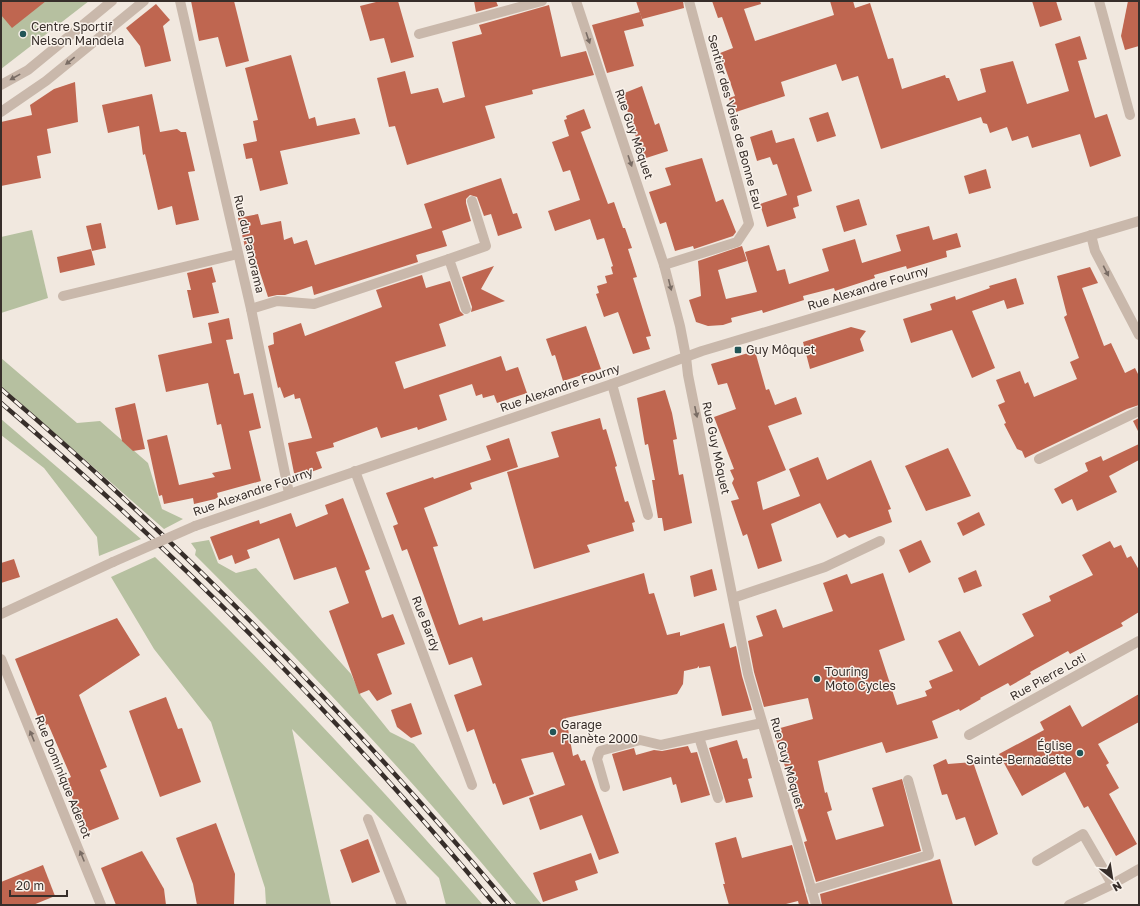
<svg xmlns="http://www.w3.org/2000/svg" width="1140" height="906" font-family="'Golos Text',sans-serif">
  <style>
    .green { fill: #b6c0a0 }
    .building { fill: #bf6650 }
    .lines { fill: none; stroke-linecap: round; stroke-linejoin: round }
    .minor { stroke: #c9b8ab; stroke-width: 10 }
    .rail-casing { stroke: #372e2a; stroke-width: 4.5 }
    .rail { stroke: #f9f2eb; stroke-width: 3; stroke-dasharray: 9; stroke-linecap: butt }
    .minor-bridge { stroke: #c9b8ab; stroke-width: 10 }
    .oneway { fill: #796c64 }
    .poi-dot { fill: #225557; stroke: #f9f2eb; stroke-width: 1.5 }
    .labels { text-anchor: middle; stroke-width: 3; stroke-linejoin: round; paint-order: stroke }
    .poi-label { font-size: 12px; fill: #372e2a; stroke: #f9f2eb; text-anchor: start }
    .street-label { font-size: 12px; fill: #372e2a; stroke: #f9f2eb }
  </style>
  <rect width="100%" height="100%" fill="#f1e8df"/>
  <g class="green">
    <polygon points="1,1 89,1 1,69"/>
    <polygon points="32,230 48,298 1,313 1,237"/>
    <polygon points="1,358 77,423 100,421 148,463 162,509 183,519 164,529 1,386"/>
    <polygon points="1,419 141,539 99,556 97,537 44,468 1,435"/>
    <path d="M209,540L218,563L236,573L256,568L351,674L361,696L390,732L414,744L542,905H517C416,783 307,667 195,555L196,550L191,543Z"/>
    <path d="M155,557C270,668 379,784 483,905H446L439,878L292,729L331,905H266L265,888L211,722L154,649L111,577Z"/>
  </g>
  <g class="building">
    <polygon points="1,1 46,1 12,28 1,15"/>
    <polygon points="191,1 234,1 249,61 226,67 218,37 199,41"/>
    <polygon points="380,1 398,1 414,57 391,63 384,38 370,41 360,6"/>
    <polygon points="474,1 496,1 498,6 476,12"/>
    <polygon points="636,1 683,1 684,8 642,19"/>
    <polygon points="712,1 760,1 761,4 744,9 755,41 834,15 830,1 853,1 855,8 870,3 888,59 893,58 902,89 945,75 946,78 949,78 958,101 986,92 980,69 1013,61 1027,104 1069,91 1055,44 1080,36 1087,59 1078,61 1095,118 1107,114 1121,156 1090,167 1080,134 1032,148 1028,136 1012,141 1007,127 990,133 987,124 983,123 981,117 881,149 858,76 842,81 836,64 781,82 785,96 733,113 729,98 735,96 720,53 733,48 722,17 718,18"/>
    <polygon points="1032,1 1056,1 1062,20 1040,27"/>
    <polygon points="1128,1 1139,1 1139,46 1125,50 1121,36"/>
    <polygon points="156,4 170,20 163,26 171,61 145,67 140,46 126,28"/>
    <polygon points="549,5 561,57 586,51 594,75 532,90 533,94 485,106 495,138 407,165 395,126 389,127 377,78 405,71 411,94 438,88 443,103 465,97 452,42 482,34 479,25"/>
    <polygon points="640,12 644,26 624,31 634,66 607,73 592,25"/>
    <polygon points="291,55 309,119 315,117 317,126 355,118 360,134 280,151 288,184 260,191 252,158 246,159 243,144 257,141 253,121 258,120 245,68"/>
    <polygon points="75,82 78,122 47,129 51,153 37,156 41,178 1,186 1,122 32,115 30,105 54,89"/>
    <polygon points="642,86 655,125 659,123 668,151 643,159 622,94"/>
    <polygon points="152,94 160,132 177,129 181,132 186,132 195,171 188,172 199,220 176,225 172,206 158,210 145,154 143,155 139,126 108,133 102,105"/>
    <polygon points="584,109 591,128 576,134 581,132 608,204 614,202 623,228 625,228 632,248 628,249 637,277 633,278 651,336 646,337 650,349 633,354 618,312 604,317 596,294 599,293 597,286 607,283 605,276 613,274 611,267 613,266 604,238 597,240 590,219 555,231 548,211 580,200 570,170 563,172 552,142 569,136 564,120 567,119 566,116"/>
    <polygon points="828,112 836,136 817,142 809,118"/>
    <polygon points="772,130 776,143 794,138 812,191 797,196 799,206 793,208 796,218 767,227 760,204 787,195 777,164 773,165 770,157 757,161 750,137"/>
    <polygon points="702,158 716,202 723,199 736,232 733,236 694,249 693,246 675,251 666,222 660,224 649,192 671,185 665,168"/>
    <polygon points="986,169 991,188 969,194 964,176"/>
    <polygon points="501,178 513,214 517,213 522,228 498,236 491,214 484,216 477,197 470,195 466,199 466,203 471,221 442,231 447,246 416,255 418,262 314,295 312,286 285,295 277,295 268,297 251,245 245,247 238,218 258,214 261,225 281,221 284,240 292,237 294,244 307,240 315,265 432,228 424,204"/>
    <polygon points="859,199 867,225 844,232 836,206"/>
    <polygon points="101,223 106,248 92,251 86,226"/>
    <polygon points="929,226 933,240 957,233 961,247 946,251 947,257 907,269 906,266 874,275 875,278 835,291 834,288 803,296 804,300 763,313 762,310 731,318 732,322 723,325 708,326 696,322 689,300 701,296 698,261 742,246 747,261 718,270 726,299 757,292 745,252 769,245 777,271 785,269 789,284 829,271 822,249 855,239 862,263 901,251 896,235"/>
    <polygon points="91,249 95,265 60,273 57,257"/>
    <polygon points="494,266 481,289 505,301 471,312 472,307 462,277"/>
    <polygon points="212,267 216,282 212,283 219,313 193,318 187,290 191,290 187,273"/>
    <polygon points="1090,267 1098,283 1082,288 1104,346 1111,343 1125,373 1135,368 1139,376 1139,405 1127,409 1025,458 1022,451 1017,449 1004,424 1006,423 998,405 1005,402 996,380 1020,371 1025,384 1028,382 1034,397 1077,379 1070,362 1079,358 1064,317 1067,315 1057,276"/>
    <polygon points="422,275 426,288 450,281 460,311 464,315 439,324 446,346 395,362 404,389 501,356 506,371 518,367 527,393 497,403 494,395 483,398 482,394 476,396 472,384 439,395 447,420 418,430 417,427 381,438 377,427 333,443 334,447 316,452 322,468 300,476 294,473 288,443 312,438 300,398 295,399 294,394 284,398 280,387 278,388 268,346 274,344 273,333 301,323 305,336 382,307 376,290"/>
    <polygon points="1016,278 1024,304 1007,309 1004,300 972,311 995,368 972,378 952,330 911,343 903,319 932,310 930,304 955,296 956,300 990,288 989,286"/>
    <polygon points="229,318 233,339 226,340 234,374 239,373 244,395 253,393 261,428 249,431 261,481 217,493 218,497 215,499 194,504 193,498 164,504 162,495 159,496 147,440 167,435 179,485 215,477 212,473 231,469 221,424 217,425 208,383 166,392 158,355 212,343 208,323"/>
    <polygon points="586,326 601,369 563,381 555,355 552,356 546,339"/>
    <polygon points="851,327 866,331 860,339 864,351 810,369 803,342"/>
    <polygon points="755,351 766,390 769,389 775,405 796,397 802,414 768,426 786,470 757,482 763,510 800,496 789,469 818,457 827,480 871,460 891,509 888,510 892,522 849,538 845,534 837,538 820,503 771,524 782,561 758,569 747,534 743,536 731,501 739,499 732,483 734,479 730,470 734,469 714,417 736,409 727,383 718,385 711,364"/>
    <polygon points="665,390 672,413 677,439 673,440 679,475 683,474 692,523 664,531 662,518 658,518 652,480 655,480 648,444 645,445 637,398"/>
    <polygon points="135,403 145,449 133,451 122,441 115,408"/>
    <polygon points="600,418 603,430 606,429 612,449 617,466 615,467 625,502 628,501 635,522 632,523 634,531 587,545 590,552 534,569 507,472 559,457 551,432"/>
    <polygon points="1139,418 1139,433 1133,421"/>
    <polygon points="509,438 518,467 470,483 472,489 424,508 438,546 433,547 459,625 482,617 483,621 644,573 649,594 654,593 667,635 680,632 680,636 724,623 730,648 736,646 742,676 752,710 722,716 710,666 699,668 699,666 697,668 684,671 683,684 677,694 566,718 573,756 578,754 581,761 585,760 619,853 599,860 582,815 540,830 529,798 565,785 553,752 521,759 534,794 503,805 495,783 493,784 474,729 467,732 454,695 482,685 472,657 449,665 407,549 402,551 393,526 398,524 386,493 433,477 434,479 491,460 486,446"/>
    <polygon points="1139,444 1139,460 1109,476 1117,492 1077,511 1072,499 1062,504 1054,489 1088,471 1085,463 1101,456 1103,461"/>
    <polygon points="948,448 971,496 926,511 905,466"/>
    <polygon points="343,498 370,569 365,571 382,618 393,614 405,644 377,654 392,694 377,701 369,690 359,694 329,611 349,603 336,567 294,580 279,538 247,550 250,558 235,564 232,555 219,560 210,537 259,520 260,524 291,513 296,527 328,514 325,505"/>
    <polygon points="979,512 985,525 963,536 957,523"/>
    <polygon points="921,540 931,562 909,573 899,550"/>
    <polygon points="1110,541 1114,548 1121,545 1127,558 1131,556 1139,570 1139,612 1121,623 1123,626 1070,654 1068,651 1030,672 1031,674 1010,686 1008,683 980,698 981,699 960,711 959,709 932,721 938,738 886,753 882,742 818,761 825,793 827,792 832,810 827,812 836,840 884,826 872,788 902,779 921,851 816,882 804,842 807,841 797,809 799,809 773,730 813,719 808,698 764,707 754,672 748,641 763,636 756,616 776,609 783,628 833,611 823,583 847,574 851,584 883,573 905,640 879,650 897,705 927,696 925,691 932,688 929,681 953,671 938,641 960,631 979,666 1034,636 1022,614 1051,601 1049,596 1093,575 1082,555"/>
    <polygon points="14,559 20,577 1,583 1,563"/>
    <polygon points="712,569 717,590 694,597 690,576"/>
    <polygon points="976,570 982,586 964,593 958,578"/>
    <polygon points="117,618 140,655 79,695 107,767 100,770 119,819 86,832 65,780 71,777 48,724 42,727 15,659"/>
    <polygon points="1139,694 1139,722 1098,744 1109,763 1106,765 1119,788 1109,794 1137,844 1116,856 1088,806 1084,808 1065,772 1022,796 999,754 1044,730 1040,722 1070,705 1082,727"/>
    <polygon points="166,697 178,729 182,728 201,782 160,797 129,711"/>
    <polygon points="411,703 422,734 411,738 397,727 391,710"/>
    <polygon points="737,740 743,759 747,758 752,778 748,779 753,797 726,803 709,748"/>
    <polygon points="688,746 691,753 697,752 710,795 681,803 676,784 673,785 671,777 623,791 612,754 634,748 636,755 654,750 662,751"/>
    <polygon points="946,759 948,764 973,762 998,834 975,846 965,817 956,820 947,794 942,795 933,765"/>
    <polygon points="216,823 235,874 234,905 197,905 193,884 176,838"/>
    <polygon points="736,837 742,858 792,845 809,905 799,905 798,901 782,905 729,905 723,884 725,884 715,843"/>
    <polygon points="368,839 380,872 352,883 340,850"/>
    <polygon points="142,851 164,889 166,905 116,905 101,868"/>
    <polygon points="591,853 598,873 575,881 578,890 543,902 533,873"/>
    <polygon points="940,859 953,905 822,905 820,894"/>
    <polygon points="43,865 55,896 33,905 1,905 1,882"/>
  </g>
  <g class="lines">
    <g class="minor">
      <polyline points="180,1 251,309 289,493"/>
      <polyline points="576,1 664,265 680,326 686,357 688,375 748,674 816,905"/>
      <polyline points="1099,1 1130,115"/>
      <polyline points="419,34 542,1"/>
      <polyline points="1,85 28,70 112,1"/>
      <polyline points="1,112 46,81 144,1"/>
      <polyline points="1091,235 1095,251 1139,335"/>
      <polyline points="664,265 737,242 749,224 689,1"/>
      <polyline points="63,296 238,254"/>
      <polyline points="251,309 277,301 314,304 449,259"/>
      <polyline points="466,309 449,259 486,246 472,201"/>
      <polyline points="612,384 648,515"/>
      <polyline points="1039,459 1139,411"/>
      <polyline points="355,471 472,785"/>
      <polyline points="195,526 612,384 702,351 1139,221"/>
      <polyline points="733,598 825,567 880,541"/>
      <polyline points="1,614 113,562"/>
      <polyline points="1,659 101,905"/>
      <polyline points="969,735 1139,641"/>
      <polyline points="699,737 718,798"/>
      <polyline points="605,787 597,759 600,751 640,740 661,745 762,723"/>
      <polyline points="368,819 402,905"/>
      <polyline points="1037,861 1083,834 1112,884"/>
      <polyline points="811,890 929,855 908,780"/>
      <polyline points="1069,905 1109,886 1139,869"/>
    </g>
    <g class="rail-casing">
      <g id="rail">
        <path d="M1,389C185,546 353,720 509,905"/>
        <path d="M1,403C180,555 345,724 495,905"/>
      </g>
    </g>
    <use href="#rail" class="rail"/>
    <polyline class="minor-bridge" points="113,562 195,526"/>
  </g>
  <defs><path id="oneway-solid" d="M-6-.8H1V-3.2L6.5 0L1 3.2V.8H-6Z"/></defs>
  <g class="oneway">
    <use href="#oneway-solid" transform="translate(588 38) rotate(71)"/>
    <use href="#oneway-solid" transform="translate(70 61) rotate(141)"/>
    <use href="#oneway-solid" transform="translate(15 77) rotate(151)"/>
    <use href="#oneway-solid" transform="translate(630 161) rotate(71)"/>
    <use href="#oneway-solid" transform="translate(1106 271) rotate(63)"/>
    <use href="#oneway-solid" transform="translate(670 285) rotate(76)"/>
    <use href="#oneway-solid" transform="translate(696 412) rotate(78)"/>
    <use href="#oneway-solid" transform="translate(32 736) rotate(-112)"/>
    <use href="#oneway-solid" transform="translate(82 856) rotate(-112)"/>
  </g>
  <g class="poi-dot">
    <circle cx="23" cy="34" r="4"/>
    <rect x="734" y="346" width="8" height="8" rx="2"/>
    <circle cx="817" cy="679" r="4"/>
    <circle cx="553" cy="732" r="4"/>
    <circle cx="1080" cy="753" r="4"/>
  </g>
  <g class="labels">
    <g class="poi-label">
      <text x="31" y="31">Centre Sportif<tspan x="31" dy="14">Nelson Mandela</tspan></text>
      <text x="746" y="354">Guy Môquet</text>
      <text x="825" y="676">Touring<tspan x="825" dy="14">Moto Cycles</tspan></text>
      <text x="561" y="729">Garage<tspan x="561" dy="14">Planète 2000</tspan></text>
      <text x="1072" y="750" text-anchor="end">Église<tspan x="1072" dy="14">Sainte-Bernadette</tspan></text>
    </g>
    <g class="street-label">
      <text transform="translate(735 122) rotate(75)" y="4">Sentier des Voies de Bonne Eau</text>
      <text transform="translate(634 134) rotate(71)" y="4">Rue Guy Môquet</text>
      <text transform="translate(249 244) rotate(77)" y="4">Rue du Panorama</text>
      <text transform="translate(868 288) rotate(-17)" y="4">Rue Alexandre Fourny</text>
      <text transform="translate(560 388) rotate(-19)" y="4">Rue Alexandre Fourny</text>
      <text transform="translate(716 448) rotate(78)" y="4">Rue Guy Môquet</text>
      <text transform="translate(253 492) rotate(-19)" y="4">Rue Alexandre Fourny</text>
      <text transform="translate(426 624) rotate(69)" y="4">Rue Bardy</text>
      <text transform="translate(1048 677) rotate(-29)" y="4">Rue Pierre Loti</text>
      <text transform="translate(787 763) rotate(74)" y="4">Rue Guy Môquet</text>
      <text transform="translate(63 777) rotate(68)" y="4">Rue Dominique Adenot</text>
    </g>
  </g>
  <rect width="1140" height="906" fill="none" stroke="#372e2a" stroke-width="4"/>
  <g transform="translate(1112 878) rotate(150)" stroke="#f9f2eb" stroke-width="3" paint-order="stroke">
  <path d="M0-3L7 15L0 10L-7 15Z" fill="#372e2a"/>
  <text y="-6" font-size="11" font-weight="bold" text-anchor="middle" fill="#372e2a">N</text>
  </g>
  <path d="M10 890v6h57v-6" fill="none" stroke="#372e2a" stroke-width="2"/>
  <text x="16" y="890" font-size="12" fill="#372e2a" stroke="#f9f2eb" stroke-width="3" paint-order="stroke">20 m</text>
</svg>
